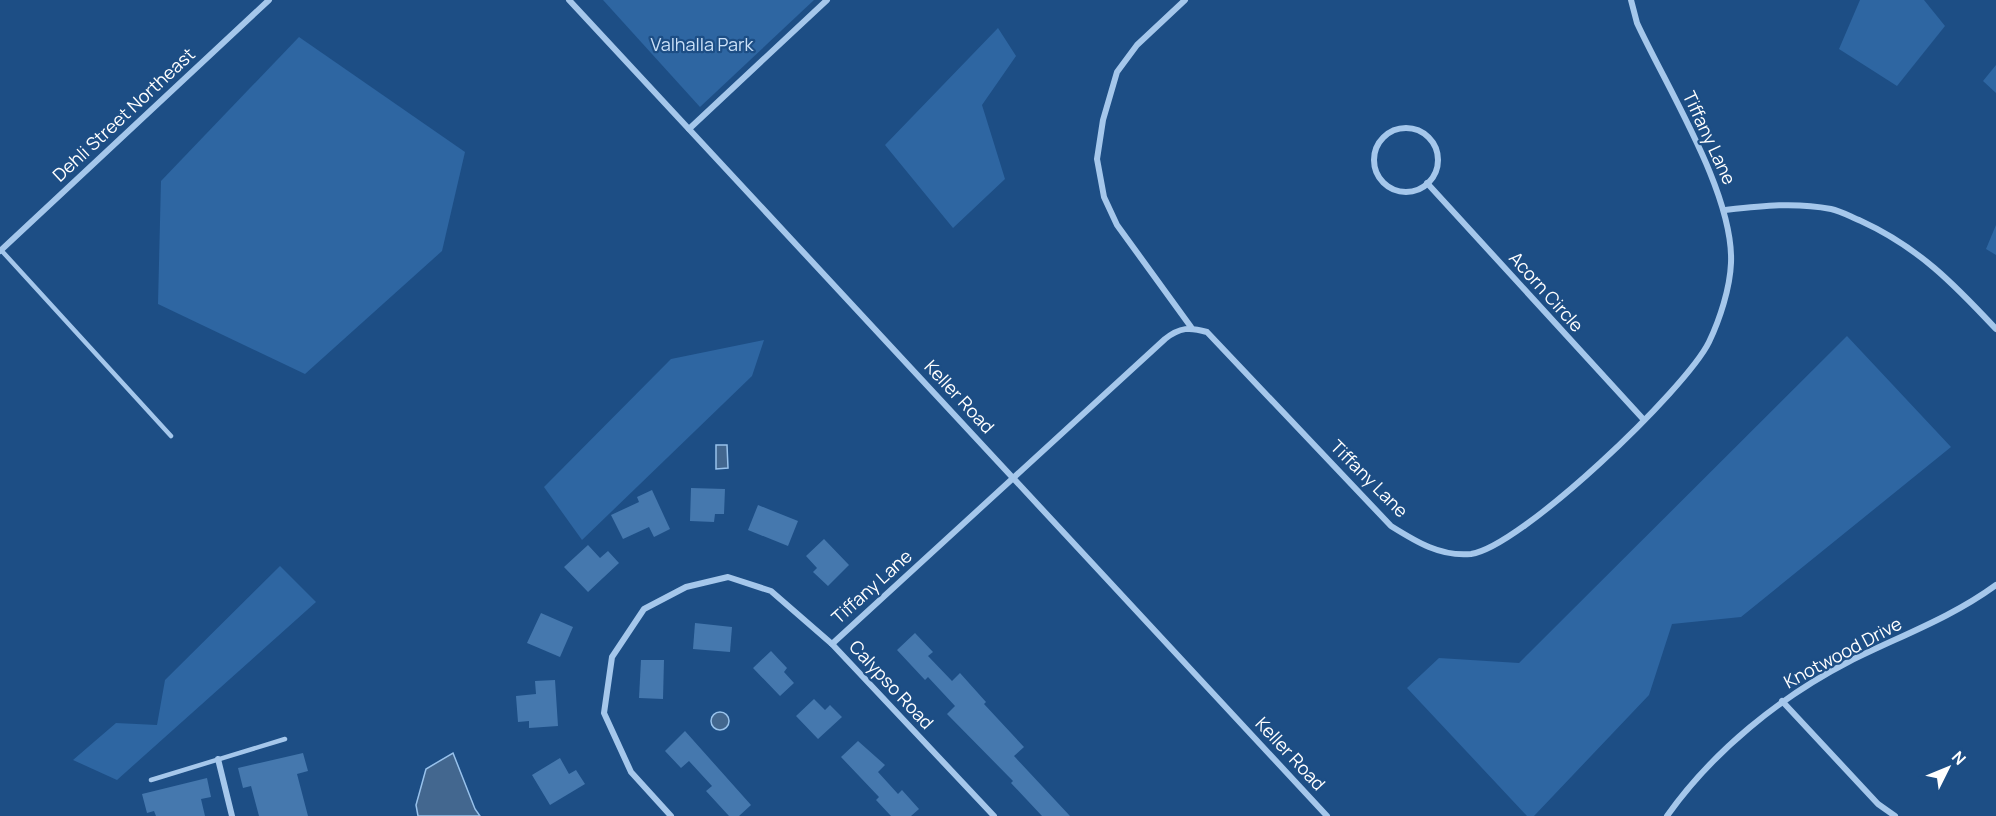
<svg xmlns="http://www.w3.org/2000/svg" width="1996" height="816" font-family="Manrope,sans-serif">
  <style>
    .green { fill: #2e66a2 }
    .water { fill: #43678f; stroke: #98c2ec; stroke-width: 1.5 }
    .building { fill: #4578ae }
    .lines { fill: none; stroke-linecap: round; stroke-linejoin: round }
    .service { stroke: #a5c7eb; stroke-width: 4.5 }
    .minor { stroke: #a5c7eb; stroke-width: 6 }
    .labels { text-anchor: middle; stroke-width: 4.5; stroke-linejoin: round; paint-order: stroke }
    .park-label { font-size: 18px; fill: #cae0f8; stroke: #1d4e85 }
    .street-label { font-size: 18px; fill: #fff; stroke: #1d4e85 }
  </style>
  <rect width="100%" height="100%" fill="#1d4e85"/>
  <g class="green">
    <polygon points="603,0 814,0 700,107"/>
    <polygon points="1860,0 1924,0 1945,26 1897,86 1839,49"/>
    <polygon points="998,28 1016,56 982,105 1005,179 953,228 885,145"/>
    <polygon points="299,37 465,152 442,251 305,374 158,304 161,181"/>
    <polygon points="1996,65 1996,93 1983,81"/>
    <polygon points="1996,225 1996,255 1986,249"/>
    <polygon points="1847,336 1951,447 1741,617 1672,624 1649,695 1534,816 1527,816 1407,688 1439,658 1519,663"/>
    <polygon points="764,340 752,376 582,540 544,487 671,359"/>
    <polygon points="280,566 316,602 117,780 73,760 116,723 157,725 165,680"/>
  </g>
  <g class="water">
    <polygon points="716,445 727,445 728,468 716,469"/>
    <circle cx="720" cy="721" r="9"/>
    <polygon points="453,753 475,809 480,816 418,816 416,805 426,769"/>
  </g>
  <g class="building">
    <polygon points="691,488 725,489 724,514 715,514 714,522 690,521"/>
    <polygon points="652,490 670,529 654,537 649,527 623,539 611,515 639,502 637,497"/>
    <polygon points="758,505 798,521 788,546 748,530"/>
    <polygon points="824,539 849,565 828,586 813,572 817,568 806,556"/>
    <polygon points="588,545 600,558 608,551 619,563 588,592 564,567"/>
    <polygon points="541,613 573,627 560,657 527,643"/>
    <polygon points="695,623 732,627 730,652 693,649"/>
    <polygon points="915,633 933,652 928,656 952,681 960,673 986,702 984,704 1024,747 1014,756 1070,816 1042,816 1011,783 1013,781 947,714 955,706 928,677 925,680 897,650"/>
    <polygon points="771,651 787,668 784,672 794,683 780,696 753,668"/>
    <polygon points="641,660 664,660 663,699 639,698"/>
    <polygon points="555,680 558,726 529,728 529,721 518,722 516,696 536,694 535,681"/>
    <polygon points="814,699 825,710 830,705 842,717 818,739 796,716"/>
    <polygon points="685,731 751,805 739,816 729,816 706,791 712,786 689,761 681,768 665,751"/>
    <polygon points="858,741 885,765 878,772 898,794 902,790 919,809 911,816 891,816 876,800 879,797 841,757"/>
    <polygon points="303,753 308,771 297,774 308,816 259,816 251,786 243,788 238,768"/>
    <polygon points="560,758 569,774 576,770 585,784 550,805 532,775"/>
    <polygon points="207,778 211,797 201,799 205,816 156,816 154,811 147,813 142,794"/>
  </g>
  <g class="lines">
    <g class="service">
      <polyline points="1,250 171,436"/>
      <polyline points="151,780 285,739"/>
    </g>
    <g class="minor">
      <polyline points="569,0 1327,816"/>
      <polyline points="1185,0 1137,45 1117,72 1103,120 1097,159 1104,197 1117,225 1191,327"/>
      <circle cx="1406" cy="160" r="32"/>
      <polyline points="689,129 827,0"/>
      <polyline points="1427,183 1644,420"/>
      <path d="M1725,210C1761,206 1795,202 1831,209C1841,211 1851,217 1861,221C1918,247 1954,284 1996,329"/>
      <polyline points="0,251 269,0"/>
      <path d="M832,644L1165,339C1180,327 1190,327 1207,332L1391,526C1415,541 1440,557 1471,554C1521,547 1686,389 1709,342C1720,319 1730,288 1731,263C1734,194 1667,88 1637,23L1631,0"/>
      <polyline points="1782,701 1878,804 1895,816"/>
      <polyline points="218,759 232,816"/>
      <polyline points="671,816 631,772 604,713 612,657 644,609 686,587 728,577 771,591 832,644 994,816"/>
      <path d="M1667,816C1713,751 1780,697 1850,661C1900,636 1951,618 1996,585"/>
    </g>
  </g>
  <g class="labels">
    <g class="park-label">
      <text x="702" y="51">Valhalla Park</text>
    </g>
    <g class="street-label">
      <text transform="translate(124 115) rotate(-43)" y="6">Dehli Street Northeast</text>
      <text transform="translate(1709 138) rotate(65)" y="6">Tiffany Lane</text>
      <text transform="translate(1546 292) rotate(48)" y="6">Acorn Circle</text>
      <text transform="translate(959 397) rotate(47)" y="6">Keller Road</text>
      <text transform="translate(1369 479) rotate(45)" y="6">Tiffany Lane</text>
      <text transform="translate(872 587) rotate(-42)" y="6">Tiffany Lane</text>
      <text transform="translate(1843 653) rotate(-28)" y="6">Knotwood Drive</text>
      <text transform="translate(891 685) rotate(47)" y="6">Calypso Road</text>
      <text transform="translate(1290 754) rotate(47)" y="6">Keller Road</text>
    </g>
  </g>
  <g transform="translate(1948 768) rotate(47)" stroke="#1d4e85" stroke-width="4.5" paint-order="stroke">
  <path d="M0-4.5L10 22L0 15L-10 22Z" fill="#ffffff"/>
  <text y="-9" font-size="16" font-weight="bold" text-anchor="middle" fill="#ffffff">N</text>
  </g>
</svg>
